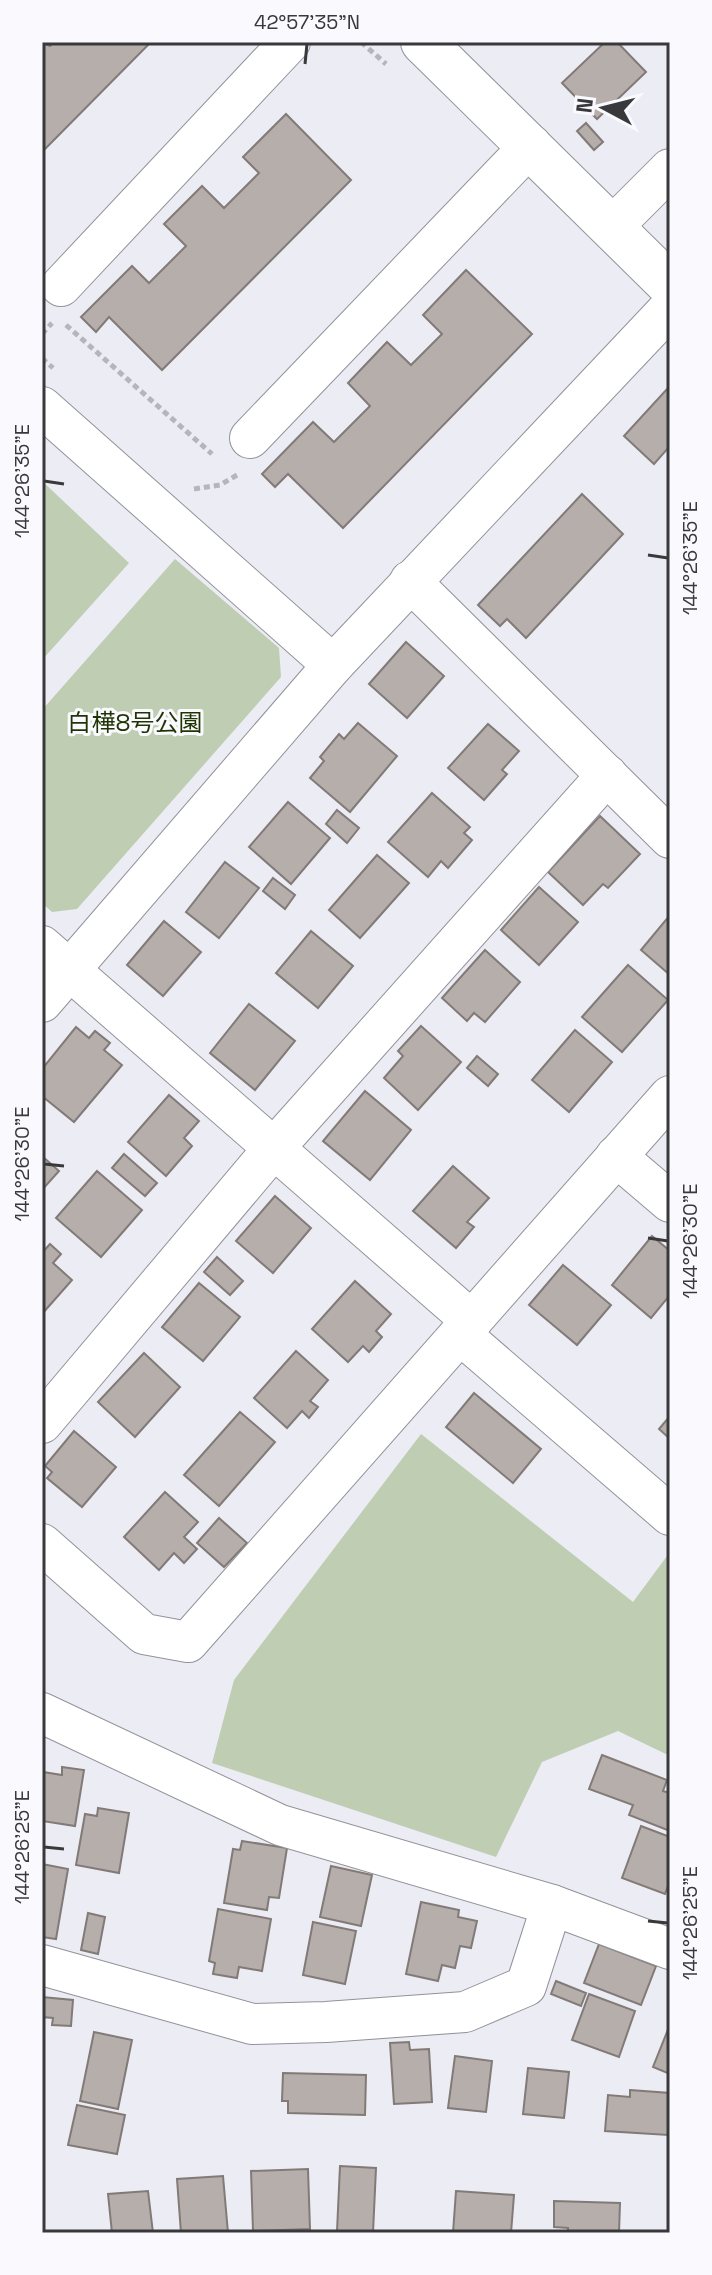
<svg xmlns="http://www.w3.org/2000/svg" width="712" height="2275" font-family="'Space Grotesk','Noto Sans JP',sans-serif">
  <style>
    .green { fill: #bfcdb2 }
    .building { fill: #b5aeaa; stroke: #827a77; stroke-width: 2 }
    .lines { fill: none; stroke-linecap: round; stroke-linejoin: round }
    .minor-casing { stroke: #93929a; stroke-width: 42 }
    .tertiary-casing { stroke: #93929a; stroke-width: 46 }
    .path { stroke: #b5b5bb; stroke-width: 5; stroke-dasharray: 6 4; stroke-linecap: butt }
    .minor { stroke: #fff; stroke-width: 40 }
    .tertiary { stroke: #fff; stroke-width: 44 }
    .ticks { fill: none; stroke: #39393c; stroke-width: 3 }
    .labels { text-anchor: middle; stroke-width: 6; stroke-linejoin: round; paint-order: stroke }
    .park-label { font-size: 24px; fill: #1f3303; stroke: #fafafe }
    .neatline { fill: none; stroke: #39393c; stroke-width: 3 }
    .ticks-label { font-size: 20px; text-anchor: middle; fill: #39393c }
  </style>
  <rect width="100%" height="100%" fill="#ececf4"/>
  <g class="green">
    <polygon points="42,481 129,563 42,660"/>
    <polygon points="175,559 279,648 281,677 77,909 52,912 42,903 42,710"/>
    <polygon points="421,1434 633,1602 670,1552 670,1756 618,1731 542,1762 496,1857 212,1763 234,1680"/>
  </g>
  <g class="building">
    <polygon points="42,42 50,46 54,42 151,42 42,152"/>
    <polygon points="605,42 617,42 646,72 597,119 562,83"/>
    <polygon points="286,114 351,180 162,370 109,317 96,332 81,317 132,266 149,283 186,246 164,224 202,186 224,208 259,173 243,157"/>
    <polygon points="586,123 603,142 594,150 577,131"/>
    <polygon points="466,270 532,334 343,528 288,474 275,487 262,474 313,422 334,442 370,406 348,383 387,342 411,365 442,334 423,315"/>
    <polygon points="668,388 670,446 654,464 624,436"/>
    <polygon points="582,494 623,534 526,638 507,619 500,626 478,605"/>
    <polygon points="406,642 444,676 407,718 369,684"/>
    <polygon points="358,723 397,756 350,812 310,778 324,761 320,757 339,734 344,739"/>
    <polygon points="488,724 519,751 502,770 507,774 484,800 448,768"/>
    <polygon points="432,793 470,827 464,833 472,840 448,868 441,861 428,877 388,842"/>
    <polygon points="288,802 330,838 291,884 249,847"/>
    <polygon points="337,810 359,828 347,843 326,824"/>
    <polygon points="600,816 640,854 608,888 603,884 583,905 548,872"/>
    <polygon points="377,855 409,883 360,938 329,910"/>
    <polygon points="225,862 259,888 219,938 186,912"/>
    <polygon points="273,878 295,895 285,909 263,891"/>
    <polygon points="539,887 578,922 539,965 501,930"/>
    <polygon points="670,915 670,975 641,950"/>
    <polygon points="164,921 201,952 163,996 127,965"/>
    <polygon points="311,931 353,966 318,1008 276,973"/>
    <polygon points="485,950 520,982 485,1022 474,1013 467,1021 442,998"/>
    <polygon points="628,965 668,1000 622,1052 582,1017"/>
    <polygon points="249,1004 295,1041 255,1090 210,1053"/>
    <polygon points="421,1026 461,1062 418,1110 384,1078 403,1056 398,1051"/>
    <polygon points="76,1027 89,1038 95,1031 110,1043 104,1050 122,1065 74,1122 42,1096 42,1069"/>
    <polygon points="575,1030 612,1062 569,1112 532,1080"/>
    <polygon points="477,1056 498,1074 488,1086 467,1068"/>
    <polygon points="365,1091 411,1130 370,1180 323,1141"/>
    <polygon points="169,1095 199,1121 184,1138 192,1146 166,1176 128,1142"/>
    <polygon points="124,1154 157,1183 145,1196 112,1168"/>
    <polygon points="42,1156 59,1171 42,1190"/>
    <polygon points="453,1166 489,1198 467,1222 474,1227 456,1248 413,1211"/>
    <polygon points="97,1171 142,1210 101,1257 56,1218"/>
    <polygon points="275,1196 311,1228 273,1273 236,1241"/>
    <polygon points="652,1236 670,1251 670,1295 651,1318 612,1285"/>
    <polygon points="50,1244 61,1254 53,1263 72,1280 42,1314 42,1253"/>
    <polygon points="217,1257 243,1281 230,1295 204,1272"/>
    <polygon points="563,1265 611,1305 577,1345 529,1305"/>
    <polygon points="355,1281 391,1314 376,1331 382,1337 369,1352 363,1346 348,1362 312,1329"/>
    <polygon points="199,1283 240,1317 203,1361 162,1327"/>
    <polygon points="296,1351 328,1380 310,1401 318,1407 309,1418 302,1411 287,1428 254,1398"/>
    <polygon points="144,1353 180,1387 135,1437 98,1402"/>
    <polygon points="474,1393 541,1449 513,1483 446,1427"/>
    <polygon points="240,1412 275,1442 219,1506 184,1475"/>
    <polygon points="670,1416 670,1439 659,1429"/>
    <polygon points="74,1431 116,1467 82,1507 47,1478 52,1472 45,1466"/>
    <polygon points="165,1492 198,1522 184,1537 197,1549 184,1563 174,1553 159,1570 124,1537"/>
    <polygon points="219,1518 247,1543 224,1567 197,1543"/>
    <polygon points="602,1755 667,1780 663,1791 670,1793 670,1831 629,1815 633,1805 589,1789"/>
    <polygon points="62,1767 84,1770 75,1826 42,1821 43,1772 62,1775"/>
    <polygon points="98,1808 129,1813 119,1873 76,1865 85,1814 97,1816"/>
    <polygon points="641,1826 670,1837 670,1880 665,1894 622,1878"/>
    <polygon points="242,1841 287,1848 279,1898 269,1897 267,1910 224,1903 233,1849 240,1850"/>
    <polygon points="42,1864 68,1869 56,1939 42,1937"/>
    <polygon points="331,1866 372,1875 361,1926 320,1917"/>
    <polygon points="421,1902 459,1910 458,1917 477,1921 471,1948 460,1946 455,1968 442,1965 438,1981 406,1974"/>
    <polygon points="218,1909 271,1919 262,1971 239,1967 237,1978 213,1974 215,1963 209,1961"/>
    <polygon points="88,1913 105,1917 98,1954 81,1950"/>
    <polygon points="313,1922 356,1931 345,1984 303,1975"/>
    <polygon points="599,1944 656,1966 641,2005 584,1983"/>
    <polygon points="556,1981 586,1993 581,2006 551,1994"/>
    <polygon points="589,1994 635,2011 619,2057 572,2040"/>
    <polygon points="42,1997 73,2000 71,2026 52,2025 53,2018 42,2017"/>
    <polygon points="669,2027 670,2027 670,2074 653,2067"/>
    <polygon points="94,2032 132,2040 118,2109 80,2101"/>
    <polygon points="409,2042 410,2050 429,2049 432,2102 394,2104 390,2043"/>
    <polygon points="455,2056 492,2061 486,2112 448,2108"/>
    <polygon points="528,2068 569,2072 564,2118 523,2114"/>
    <polygon points="283,2073 366,2075 365,2115 288,2113 288,2101 282,2101"/>
    <polygon points="630,2090 670,2093 668,2135 605,2131 608,2095 630,2097"/>
    <polygon points="77,2105 125,2115 117,2154 68,2145"/>
    <polygon points="340,2166 376,2168 373,2233 337,2231"/>
    <polygon points="308,2169 310,2229 253,2231 251,2171"/>
    <polygon points="223,2176 228,2233 181,2233 177,2179"/>
    <polygon points="148,2191 153,2233 112,2233 108,2194"/>
    <polygon points="456,2191 514,2195 511,2233 453,2233"/>
    <polygon points="554,2201 620,2203 619,2233 568,2233 568,2228 554,2227"/>
  </g>
  <g class="lines">
    <g class="minor-casing">
      <g id="minor">
        <polyline points="612,227 670,169"/>
        <polyline points="61,286 290,42"/>
        <polyline points="42,407 333,665"/>
        <polyline points="250,438 531,145"/>
        <polyline points="410,581 670,838"/>
        <polyline points="42,946 472,1321"/>
        <polyline points="42,1002 333,665 670,308"/>
        <polyline points="616,1156 670,1202"/>
        <polyline points="460,1334 670,1515"/>
        <polyline points="42,1423 274,1148 607,775"/>
        <polyline points="42,1544 144,1634 188,1642 670,1096"/>
        <polyline points="42,1713 280,1825 552,1905 670,1949"/>
        <polyline points="42,1965 252,2024 326,2022 465,2012 526,1986 552,1905"/>
      </g>
    </g>
    <g class="tertiary-casing">
      <polyline id="tertiary" points="423,42 670,285"/>
    </g>
    <g class="path">
      <polyline points="361,42 386,64"/>
      <polyline points="66,325 212,454"/>
      <polyline points="42,334 52,323"/>
      <polyline points="42,358 53,368"/>
      <polyline points="194,489 220,485 237,475"/>
    </g>
    <use href="#minor" class="minor"/>
    <use href="#tertiary" class="tertiary"/>
  </g>
  <path class="ticks" d="M305,64L307,44M44,481L64,484M648,555L668,558M44,1164L64,1166M648,1238L668,1241M44,1847L64,1849M648,1921L668,1923"/>
  <g class="labels">
    <g class="park-label">
      <text x="135" y="731">白樺8号公園</text>
    </g>
  </g>
  <rect width="712" height="2275" fill="none" stroke="#fafafe" stroke-width="88"/>
  <g transform="translate(604 108) rotate(277)" stroke="#fafafe" stroke-width="6" paint-order="stroke">
  <path d="M0-6L14 30L0 20L-14 30Z" fill="#39393c"/>
  <text y="-12" font-size="22" font-weight="bold" text-anchor="middle" fill="#39393c">N</text>
  </g>
  <rect x="44" y="44" width="624" height="2187" class="neatline"/>
  <g class="ticks-label">
    <text x="307" y="29">42°57'35"N</text>
    <text transform="translate(22 481) rotate(-90)" y="7">144°26'35"E</text>
    <text transform="translate(690 558) rotate(-90)" y="7">144°26'35"E</text>
    <text transform="translate(22 1164) rotate(-90)" y="7">144°26'30"E</text>
    <text transform="translate(690 1241) rotate(-90)" y="7">144°26'30"E</text>
    <text transform="translate(22 1847) rotate(-90)" y="7">144°26'25"E</text>
    <text transform="translate(690 1923) rotate(-90)" y="7">144°26'25"E</text>
  </g>
</svg>
